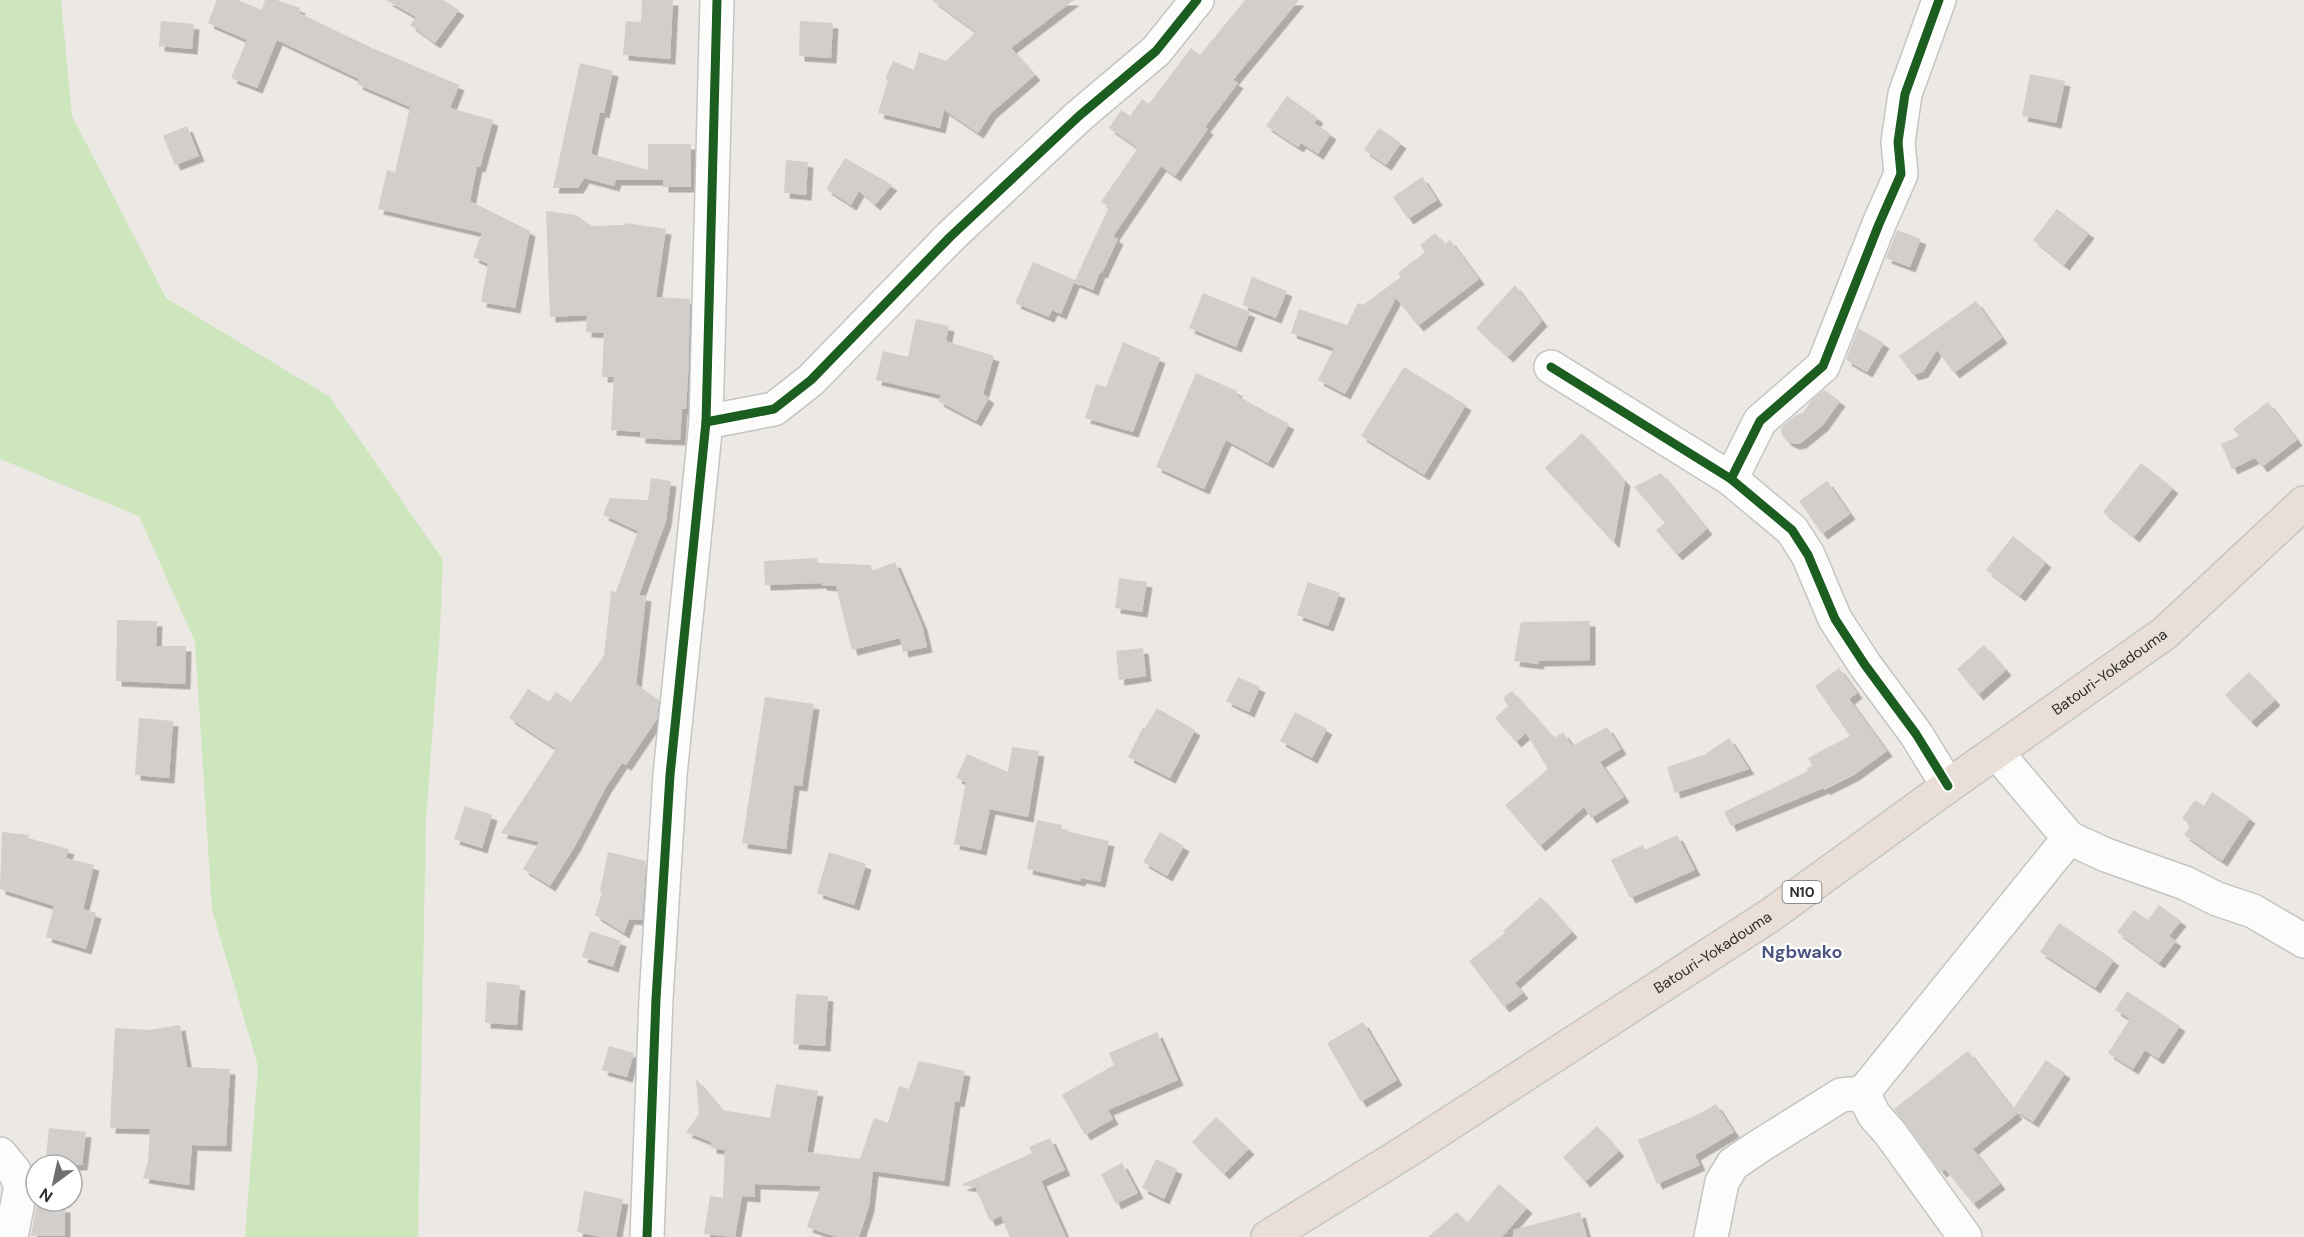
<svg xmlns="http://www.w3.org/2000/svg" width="2304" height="1237" font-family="'DM Sans',sans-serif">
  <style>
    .green { fill: #cee6be }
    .building { fill: #d1cecb; filter: url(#shadow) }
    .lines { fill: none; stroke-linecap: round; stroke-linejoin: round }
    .minor-casing { stroke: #c5c4c5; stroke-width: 36 }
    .highway-casing { stroke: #c6c5c4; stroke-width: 36 }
    .minor { stroke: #fcfcfb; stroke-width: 33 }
    .highway { stroke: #eadfd6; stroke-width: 33 }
    .cycleway-casing { stroke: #fff; stroke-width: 13 }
    .cycleway { stroke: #1b5e20; stroke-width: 9 }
    .labels { text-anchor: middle; stroke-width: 4.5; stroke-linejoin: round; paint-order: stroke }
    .shield { fill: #fff; stroke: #6d6d6d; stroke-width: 1.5 }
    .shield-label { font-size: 14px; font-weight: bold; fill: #2e2e2e }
    .street-label { font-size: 15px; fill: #2e2e2e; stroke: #fff }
    .quarter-label { font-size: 18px; font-weight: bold; fill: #4d5680; stroke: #fff }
  </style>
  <defs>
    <filter id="shadow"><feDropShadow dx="5.5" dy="5.5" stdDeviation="0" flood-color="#0004"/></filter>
  </defs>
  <rect width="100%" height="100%" fill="#ece8e4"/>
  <polygon class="green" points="0,0 61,0 72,116 166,298 330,397 443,560 440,631 426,820 418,1237 245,1237 258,1066 212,910 195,642 139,516 0,459"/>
  <g class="building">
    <polygon points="217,0 238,0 262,10 265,0 277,0 300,8 299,13 372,48 459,85 450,108 493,120 480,167 477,166 470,201 530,231 515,308 481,302 488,264 473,257 482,233 378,209 387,170 395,172 410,107 357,84 359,79 277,40 257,88 231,78 247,40 208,23"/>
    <polygon points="386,0 443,0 459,10 435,43 410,25 416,17"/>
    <polygon points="642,0 673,0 670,59 623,55 626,21 641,22"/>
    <polygon points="932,0 1074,0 1011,48 1035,75 991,113 978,133 944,110 940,128 878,113 888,80 885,79 893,61 914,70 919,52 946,61 976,32"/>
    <polygon points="1245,0 1299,0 1233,80 1238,83 1205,127 1208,129 1175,176 1161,166 1114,235 1114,237 1118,239 1102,273 1100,272 1093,290 1074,282 1109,207 1101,202 1138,148 1109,128 1121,110 1130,116 1142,99 1149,104 1191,48 1200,55"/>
    <polygon points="161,21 194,24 192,49 159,46"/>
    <polygon points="800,21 833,23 831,58 799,56"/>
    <polygon points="580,63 613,71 604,113 600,112 591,154 648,170 648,144 691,144 691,187 663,187 663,180 616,180 614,186 584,178 578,188 553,188"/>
    <polygon points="2030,74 2065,81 2056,123 2022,116"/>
    <polygon points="1287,96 1318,118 1314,123 1331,134 1318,154 1301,143 1298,147 1266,126"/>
    <polygon points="187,126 199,156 175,165 163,136"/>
    <polygon points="1379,128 1401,143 1386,165 1364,150"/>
    <polygon points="845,158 892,185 875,205 859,191 851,205 826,189"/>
    <polygon points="786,160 808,162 806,195 784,193"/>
    <polygon points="1422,177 1437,200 1408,219 1393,197"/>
    <polygon points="2057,209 2089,233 2064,265 2033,240"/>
    <polygon points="546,211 576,215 592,226 625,225 625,223 666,229 656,297 690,299 688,375 686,409 682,409 680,440 640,438 640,432 611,430 614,377 602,377 604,333 586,332 587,315 550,317"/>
    <polygon points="1897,230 1921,239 1910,267 1886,258"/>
    <polygon points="1435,233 1445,244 1450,240 1479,279 1418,326 1396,298 1345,394 1318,380 1334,348 1291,333 1299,309 1347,325 1358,303 1363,305 1401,277 1398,273 1425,252 1420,245"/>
    <polygon points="1033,262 1075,280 1061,314 1052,310 1049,317 1015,303"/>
    <polygon points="1252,277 1287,291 1276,318 1242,305"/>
    <polygon points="1515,285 1542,321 1508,357 1476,328"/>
    <polygon points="1203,293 1250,312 1236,347 1189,328"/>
    <polygon points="1976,301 2002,338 1954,373 1937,350 1923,372 1913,375 1899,356"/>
    <polygon points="916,319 949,326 946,341 994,356 983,394 989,398 976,421 938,401 941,395 876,380 883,351 908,357"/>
    <polygon points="1858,328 1884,343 1867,372 1846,360"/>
    <polygon points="1123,342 1160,358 1133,432 1085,418 1096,384 1106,387"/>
    <polygon points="1404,367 1466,405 1424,475 1361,436"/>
    <polygon points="1196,373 1237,391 1236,395 1289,424 1268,463 1226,440 1204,489 1156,467"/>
    <polygon points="1824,390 1840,401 1823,425 1801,443 1794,444 1787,441 1782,435 1781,428 1796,415 1803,413 1811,401"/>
    <polygon points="2268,402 2297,440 2262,467 2255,458 2232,469 2221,444 2239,436 2233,429"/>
    <polygon points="1582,433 1625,481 1614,543 1545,468"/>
    <polygon points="2141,463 2173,488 2134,537 2103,512"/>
    <polygon points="1661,473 1707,529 1677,555 1656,530 1665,523 1634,487"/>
    <polygon points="651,478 671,481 666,521 639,595 646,596 636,684 659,700 657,719 626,765 622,763 606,787 575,846 550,886 523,869 539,842 501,833 556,749 509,718 528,689 549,702 556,692 571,702 604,656 611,591 616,592 638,531 603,515 610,498 648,500"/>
    <polygon points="1827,481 1850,514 1822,534 1799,501"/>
    <polygon points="2013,536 2046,562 2020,596 1986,570"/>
    <polygon points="817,558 818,563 871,565 872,571 895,562 922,625 927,647 903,652 900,638 852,650 836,586 821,585 821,583 765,585 764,561"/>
    <polygon points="1119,578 1147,582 1142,612 1115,608"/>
    <polygon points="1308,582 1340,593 1328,626 1297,615"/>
    <polygon points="117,620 157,621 156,646 186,646 185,684 116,681"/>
    <polygon points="1590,621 1590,660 1539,661 1538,664 1514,661 1521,622"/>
    <polygon points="1984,645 2006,670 1978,695 1957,669"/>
    <polygon points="1143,648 1146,676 1119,680 1116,651"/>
    <polygon points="1839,668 1857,693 1849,699 1887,751 1854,775 1824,790 1824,788 1731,826 1724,812 1808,771 1807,768 1812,766 1808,758 1850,736 1815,686"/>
    <polygon points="2249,672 2275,700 2251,722 2225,695"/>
    <polygon points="1238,677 1260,687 1249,712 1226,701"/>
    <polygon points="1512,691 1554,738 1563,732 1572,746 1607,727 1621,749 1600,762 1624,797 1591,818 1584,807 1540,846 1505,805 1548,769 1526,733 1516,742 1495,718 1508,706 1503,698"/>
    <polygon points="765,697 814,704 802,786 794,785 786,849 742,843"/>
    <polygon points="1157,708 1195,730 1170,778 1128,757 1143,727 1145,728"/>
    <polygon points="1295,712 1327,729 1312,758 1280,741"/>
    <polygon points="139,718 173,721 169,778 135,775"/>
    <polygon points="1729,738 1749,769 1675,793 1667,767 1704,755"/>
    <polygon points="1012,747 1039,751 1028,817 990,809 981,850 954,844 966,782 956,778 967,754 1008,772"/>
    <polygon points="2212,792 2250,818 2222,861 2184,835 2191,825 2182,818 2195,800 2204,806"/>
    <polygon points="465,806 492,815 482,848 454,839"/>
    <polygon points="1037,820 1062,825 1061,830 1109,841 1100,882 1081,878 1080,881 1027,869"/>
    <polygon points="2,832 29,835 28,838 69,849 66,858 94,865 83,909 96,913 86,949 46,937 54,906 0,889"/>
    <polygon points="1160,832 1184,846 1167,876 1143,862"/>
    <polygon points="1677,835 1695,870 1630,898 1611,860 1643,845 1645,850"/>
    <polygon points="608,852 646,861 642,920 629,919 624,933 595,915 602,892 600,891"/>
    <polygon points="829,852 866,864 854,905 817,893"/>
    <polygon points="1541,897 1572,932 1515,983 1523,993 1504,1007 1469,961 1505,933 1503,931"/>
    <polygon points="2159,905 2181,921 2169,936 2176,941 2159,963 2117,932 2134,910 2148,920"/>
    <polygon points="2059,923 2114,960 2095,988 2040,952"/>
    <polygon points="590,931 621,941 613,967 582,957"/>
    <polygon points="487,982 520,985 517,1025 485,1023"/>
    <polygon points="2127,991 2180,1026 2158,1059 2145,1050 2133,1069 2108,1053 2130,1019 2115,1010"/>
    <polygon points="796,994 828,996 825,1046 793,1044"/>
    <polygon points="1363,1022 1397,1080 1361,1102 1327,1043"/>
    <polygon points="180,1025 187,1067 230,1069 226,1146 192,1145 189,1185 143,1178 148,1161 150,1129 110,1128 115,1028 149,1030"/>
    <polygon points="1157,1032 1178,1080 1108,1110 1113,1119 1085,1135 1062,1095 1114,1065 1109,1053"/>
    <polygon points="609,1046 634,1053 627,1077 602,1070"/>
    <polygon points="1968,1051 2013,1109 2046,1060 2065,1073 2033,1122 2013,1109 2017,1114 1973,1149 2000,1184 1973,1204 1945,1169 1941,1172 1894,1109"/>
    <polygon points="919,1061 965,1071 959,1102 955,1101 944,1181 873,1171 869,1206 859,1237 836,1237 807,1227 821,1186 755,1184 755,1197 742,1196 735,1237 704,1234 710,1196 723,1198 725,1150 711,1148 711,1142 686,1132 699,1114 696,1079 722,1110 770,1118 776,1084 818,1091 807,1152 860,1159 874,1118 888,1123 899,1086 909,1089"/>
    <polygon points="1716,1104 1734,1132 1695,1155 1700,1165 1657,1184 1638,1140 1699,1114"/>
    <polygon points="1216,1117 1249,1149 1224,1174 1192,1142"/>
    <polygon points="1597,1126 1619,1151 1585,1182 1563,1157"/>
    <polygon points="49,1128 86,1132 82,1165 45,1165"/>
    <polygon points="1050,1138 1065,1170 1041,1181 1066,1237 1010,1237 1001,1216 990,1221 976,1189 980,1188 961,1185 1032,1153 1029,1147"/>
    <polygon points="1156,1159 1177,1169 1164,1199 1142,1188"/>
    <polygon points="1122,1163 1138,1193 1116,1204 1101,1174"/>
    <polygon points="1499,1184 1527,1208 1502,1237 1428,1237 1457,1212 1467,1223"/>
    <polygon points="584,1191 623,1199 616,1237 601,1237 577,1232"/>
    <polygon points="36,1207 65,1207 65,1236 31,1236"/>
    <polygon points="1580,1212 1587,1237 1514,1237 1513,1230"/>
  </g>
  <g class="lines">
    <g class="minor-casing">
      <g id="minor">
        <polyline points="1551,367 1731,479 1792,530 1808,555 1835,619 1865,665 1916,734 1948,786"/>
        <polyline points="706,422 774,409 811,380 950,237 1079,116 1156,51 1197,0"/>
        <polyline points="1731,479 1760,421 1823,366 1879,224 1901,174 1898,142 1905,94 1939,0"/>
        <polyline points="2069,838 2106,855 2185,883 2217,899 2253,911 2304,941"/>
        <polyline points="1863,1093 2069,838 1997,753"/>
        <polyline points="0,1154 14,1171 21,1186 11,1237"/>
        <polyline points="647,1237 656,999 670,775 706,422 717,0"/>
        <polyline points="1711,1237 1722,1182 1733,1164 1758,1147 1841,1095 1863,1093 1874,1115 1890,1133 1965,1237"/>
      </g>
    </g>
    <g class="highway-casing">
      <g id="highway">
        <path id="s1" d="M1268,1237L1407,1151L1772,914L1948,786L2165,633L2304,503"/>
      </g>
    </g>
    <use href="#minor" class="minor"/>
    <use href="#highway" class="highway"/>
    <g class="cycleway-casing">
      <g id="cycleway">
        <polyline points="1551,367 1731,479 1792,530 1808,555 1835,619 1865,665 1916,734 1948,786"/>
        <polyline points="706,422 774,409 811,380 950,237 1079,116 1156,51 1197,0"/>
        <polyline points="1731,479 1760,421 1823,366 1879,224 1901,174 1898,142 1905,94 1939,0"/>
        <polyline points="647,1237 656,999 670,775 706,422 717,0"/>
      </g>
    </g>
    <use href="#cycleway" class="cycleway"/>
  </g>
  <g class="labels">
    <rect class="shield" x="1782.5" y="881" width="39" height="22" rx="4.5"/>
    <g class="shield-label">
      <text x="1802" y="897">N10</text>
    </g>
    <g class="street-label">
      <text dy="5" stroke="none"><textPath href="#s1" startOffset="1014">Batouri-Yokadouma</textPath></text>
      <text dy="5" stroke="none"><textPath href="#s1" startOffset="528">Batouri-Yokadouma</textPath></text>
    </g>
    <g class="quarter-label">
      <text x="1802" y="958">Ngbwako</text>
    </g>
  </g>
  <g transform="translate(54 1183) rotate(213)"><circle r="28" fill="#ffffff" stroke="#ababab" stroke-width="1.5"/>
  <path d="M0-4.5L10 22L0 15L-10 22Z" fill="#706f6e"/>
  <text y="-9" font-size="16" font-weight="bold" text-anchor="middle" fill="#2e2e2e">N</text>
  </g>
</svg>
